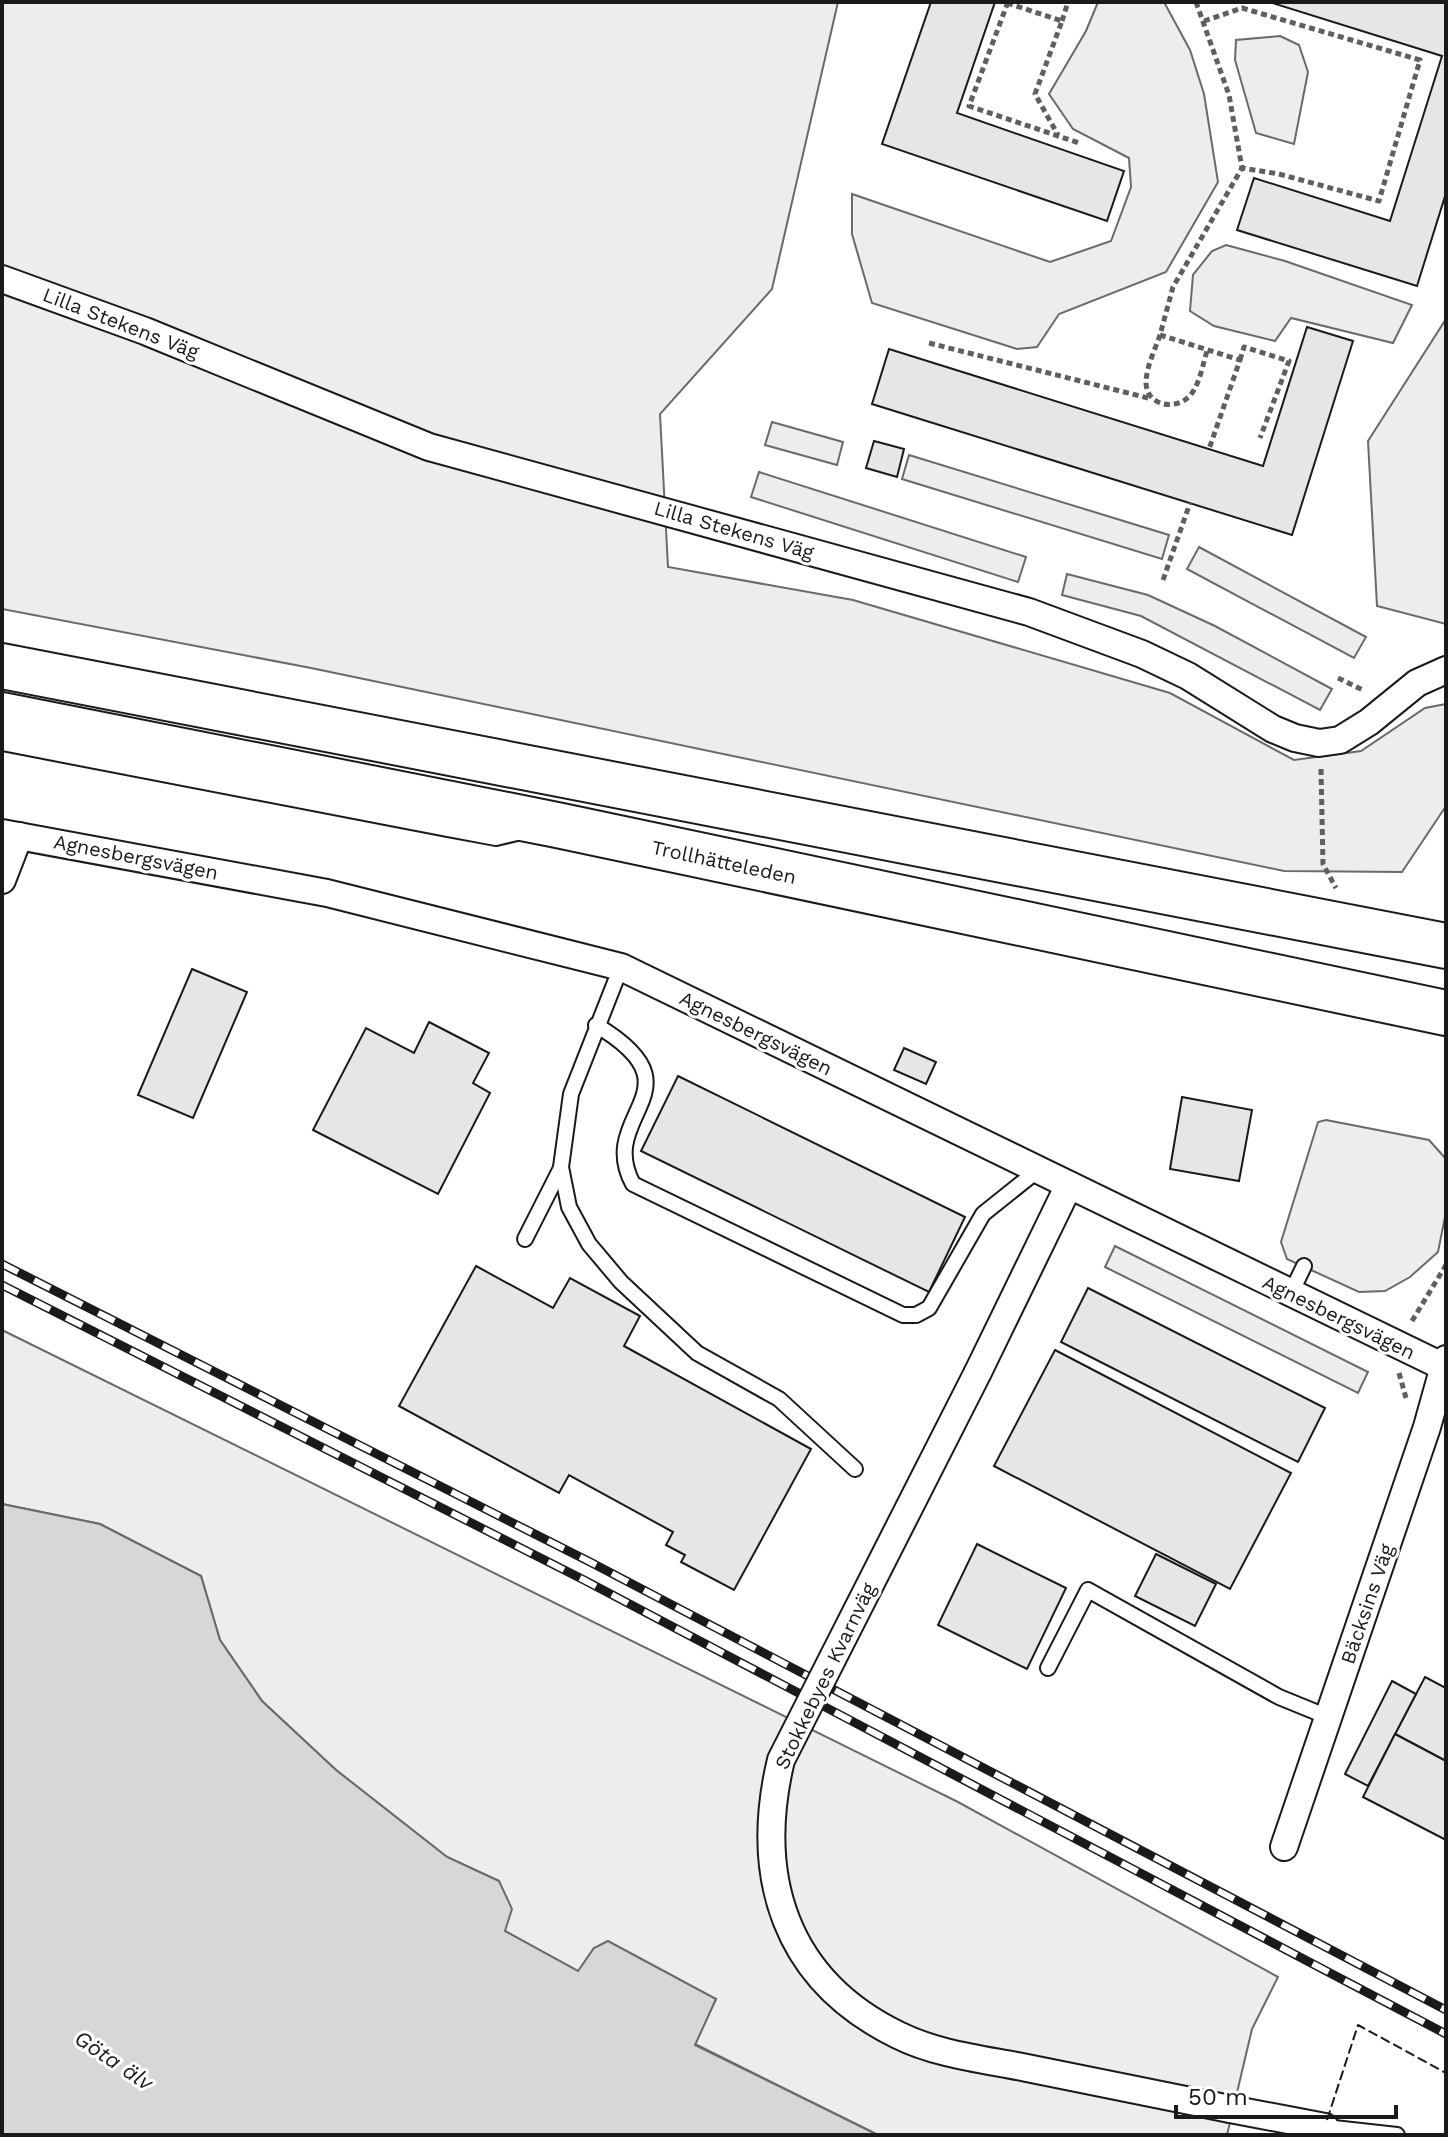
<svg xmlns="http://www.w3.org/2000/svg" width="1448" height="2137" font-family="'Work Sans',sans-serif">
  <style>
    .built { fill: #ededed; stroke: #6a6a6a; stroke-width: 2 }
    .water { fill: #d7d7d7; stroke: #6a6a6a; stroke-width: 2 }
    .building { fill: #e6e6e6; stroke: #1a1a1a; stroke-width: 2 }
    .lines { fill: none; stroke-linecap: round; stroke-linejoin: round }
    .service-casing { stroke: #1a1a1a; stroke-width: 18 }
    .minor-casing { stroke: #1a1a1a; stroke-width: 30 }
    .trunk-casing { stroke: #1a1a1a; stroke-width: 48 }
    .path { stroke: #5f5f5f; stroke-width: 5; stroke-dasharray: 6 4; stroke-linecap: butt }
    .service { stroke: #fff; stroke-width: 14 }
    .minor { stroke: #fff; stroke-width: 26 }
    .trunk { stroke: #fff; stroke-width: 44 }
    .rail-casing { stroke: #1a1a1a; stroke-width: 9 }
    .rail { stroke: #fff; stroke-width: 6; stroke-dasharray: 18; stroke-linecap: butt }
    .minor-bridge-casing { stroke: #1a1a1a; stroke-width: 30; stroke-linecap: butt }
    .minor-bridge { stroke: #fff; stroke-width: 26 }
    .fence { stroke: #1a1a1a; stroke-width: 2; stroke-dasharray: 10 4; stroke-linecap: butt }
    .labels { text-anchor: middle; stroke-width: 6; stroke-linejoin: round; paint-order: stroke }
    .street-label { font-size: 20px; fill: #1a1a1a; stroke: #fff }
    .water-label { font-size: 22px; font-style: italic; fill: #1a1a1a; stroke: #fff }
  </style>
  <rect width="100%" height="100%" fill="#fff"/>
  <g class="built">
    <polygon points="2,2 838,2 772,289 660,414 668,567 853,600 1170,693 1294,760 1361,751 1425,708 1446,704 1446,806 1402,872 1284,871 311,668 2,609"/>
    <polygon points="1098,2 1164,2 1190,50 1204,94 1218,182 1166,272 1059,314 1037,347 1017,349 872,303 852,234 852,194 1050,262 1111,241 1131,187 1129,158 1073,129 1049,94 1086,31"/>
    <polygon points="1280,36 1299,45 1308,72 1294,144 1256,133 1235,60 1236,40"/>
    <polygon points="1226,245 1285,261 1412,305 1393,343 1291,318 1275,341 1214,326 1190,311 1193,275 1212,251"/>
    <polygon points="1446,319 1446,624 1377,606 1368,441"/>
    <polygon points="772,422 843,442 837,465 765,445"/>
    <polygon points="909,455 1169,535 1162,559 902,479"/>
    <polygon points="759,472 1026,557 1018,582 751,497"/>
    <polygon points="1199,547 1366,637 1354,658 1187,569"/>
    <polygon points="1067,574 1148,595 1215,626 1332,689 1320,710 1141,616 1062,595"/>
    <polygon points="1326,1120 1429,1140 1446,1159 1446,1212 1438,1252 1410,1277 1385,1291 1359,1292 1287,1259 1281,1242 1318,1122"/>
    <polygon points="1115,1246 1368,1372 1358,1393 1105,1267"/>
    <polygon points="2,1330 958,1802 1278,1977 1252,2029 1227,2135 878,2135 695,2044 716,1999 594,1948 578,1972 505,1931 499,1881 447,1857 336,1770 262,1701 220,1640 201,1576 100,1524 2,1504"/>
  </g>
  <polygon class="water" points="2,1504 100,1524 201,1576 220,1640 262,1701 336,1770 447,1857 499,1881 512,1909 505,1931 578,1971 594,1948 608,1941 716,1999 695,2045 878,2135 2,2135"/>
  <g class="building">
    <polygon points="931,2 995,2 957,113 1124,171 1107,221 882,144"/>
    <polygon points="1269,2 1446,2 1446,193 1417,286 1237,230 1254,178 1390,221 1442,56"/>
    <polygon points="1307,327 1353,341 1292,535 872,404 889,349 1263,466"/>
    <polygon points="874,441 904,449 897,477 866,468"/>
    <polygon points="192,969 247,992 193,1118 138,1095"/>
    <polygon points="429,1022 489,1053 473,1083 490,1093 438,1194 313,1130 366,1028 414,1053"/>
    <polygon points="904,1048 936,1062 926,1084 894,1070"/>
    <polygon points="678,1076 965,1217 929,1292 641,1151"/>
    <polygon points="1182,1097 1252,1110 1239,1181 1170,1169"/>
    <polygon points="476,1266 553,1308 570,1278 640,1316 624,1346 811,1449 734,1590 681,1562 685,1555 666,1545 673,1532 569,1475 559,1493 399,1406"/>
    <polygon points="1088,1288 1325,1408 1298,1462 1061,1342"/>
    <polygon points="1055,1350 1291,1473 1230,1589 994,1466"/>
    <polygon points="977,1544 1066,1588 1027,1669 938,1625"/>
    <polygon points="1156,1554 1216,1584 1195,1626 1135,1596"/>
    <polygon points="1425,1677 1446,1688 1446,1761 1395,1734"/>
    <polygon points="1392,1681 1416,1694 1368,1786 1345,1774"/>
    <polygon points="1395,1734 1446,1761 1446,1840 1363,1797"/>
  </g>
  <g class="lines">
    <g class="service-casing">
      <g id="service">
        <polyline points="2,743 447,829 496,838 517,833"/>
        <polyline points="621,967 571,1094 561,1167 569,1207 589,1244 621,1282 697,1353 779,1399 855,1469"/>
        <path d="M596,1025C705,1090 595,1114 633,1184L903,1315H916L929,1308L983,1214L1038,1170"/>
        <polyline points="525,1239 561,1168"/>
        <polyline points="1291,1293 1304,1266"/>
        <polyline points="1048,1668 1088,1590 1279,1697 1328,1717"/>
        <polyline points="1325,2127 1397,2135"/>
      </g>
    </g>
    <g class="minor-casing">
      <g id="minor">
        <polyline points="2,279 145,331 429,447 1029,612 1142,654 1188,676 1273,729 1295,738 1319,743 1340,740 1369,722 1417,683 1446,670"/>
        <polyline points="2,833 327,893 621,967 1446,1368"/>
        <polyline points="2,880 19,836"/>
        <polyline points="978,1372 1069,1185"/>
        <polyline points="1284,1847 1427,1427 1446,1359"/>
        <polyline points="1230,2109 1325,2127"/>
      </g>
    </g>
    <g class="trunk-casing">
      <g id="trunk">
        <polyline points="2,666 1446,946"/>
        <polyline points="2,715 557,825 1446,1013"/>
      </g>
    </g>
    <g class="path">
      <polyline points="1008,2 969,106 1079,143"/>
      <polyline points="1196,2 1229,95 1242,168 1173,287 1160,335 1240,360 1209,449"/>
      <polyline points="1007,3 1062,21 1035,94 1058,135"/>
      <polyline points="1062,21 1068,2"/>
      <polyline points="1204,21 1242,8 1420,60 1379,201 1279,174 1242,168"/>
      <path d="M1160,335C1155,350 1146,367 1146,383C1147,408 1180,411 1192,393C1200,382 1203,364 1207,351"/>
      <polyline points="929,343 1152,399"/>
      <polyline points="1240,360 1244,347 1289,361 1260,438"/>
      <polyline points="1163,580 1190,503"/>
      <polyline points="1338,678 1365,691"/>
      <polyline points="1321,769 1323,864 1336,888"/>
      <polyline points="1412,1321 1446,1265"/>
      <polyline points="1399,1373 1406,1398"/>
    </g>
    <use href="#service" class="service"/>
    <use href="#minor" class="minor"/>
    <use href="#trunk" class="trunk"/>
    <g class="rail-casing">
      <g id="rail">
        <polyline points="2,1264 592,1563 1446,2010"/>
        <polyline points="2,1285 584,1580 1446,2034"/>
      </g>
    </g>
    <use href="#rail" class="rail"/>
    <g class="minor-bridge-casing">
      <path id="minor-bridge" d="M978,1372L781,1760C753,1877 785,1980 898,2035C936,2054 981,2059 1022,2067C1091,2081 1161,2095 1230,2109"/>
    </g>
    <use href="#minor-bridge" class="minor-bridge"/>
    <polyline class="fence" points="1327,2120 1358,2025 1446,2073"/>
  </g>
  <g class="labels">
    <g class="street-label">
      <text transform="translate(121 323) rotate(21)" y="7">Lilla Stekens Väg</text>
      <text transform="translate(734 530) rotate(16)" y="7">Lilla Stekens Väg</text>
      <text transform="translate(136 857) rotate(11)" y="7">Agnesbergsvägen</text>
      <text transform="translate(724 862) rotate(12)" y="7">Trollhätteleden</text>
      <text transform="translate(756 1033) rotate(26)" y="7">Agnesbergsvägen</text>
      <text transform="translate(1339 1317) rotate(26)" y="7">Agnesbergsvägen</text>
      <text transform="translate(1367 1604) rotate(-71)" y="7">Bäcksins Väg</text>
      <text transform="translate(825 1676) rotate(-64)" y="7">Stokkebyes Kvarnväg</text>
    </g>
    <g class="water-label">
      <text transform="translate(114 2060) rotate(34)" y="8">Göta älv</text>
    </g>
  </g>
  <rect width="1448" height="2137" fill="none" stroke="#1a1a1a" stroke-width="8"/>
  <path d="M1176 2105v12h220v-12" fill="none" stroke="#1a1a1a" stroke-width="4"/>
  <text x="1188" y="2105" font-size="24" fill="#1a1a1a" stroke="#ffffff" stroke-width="6" paint-order="stroke">50 m</text>
</svg>
